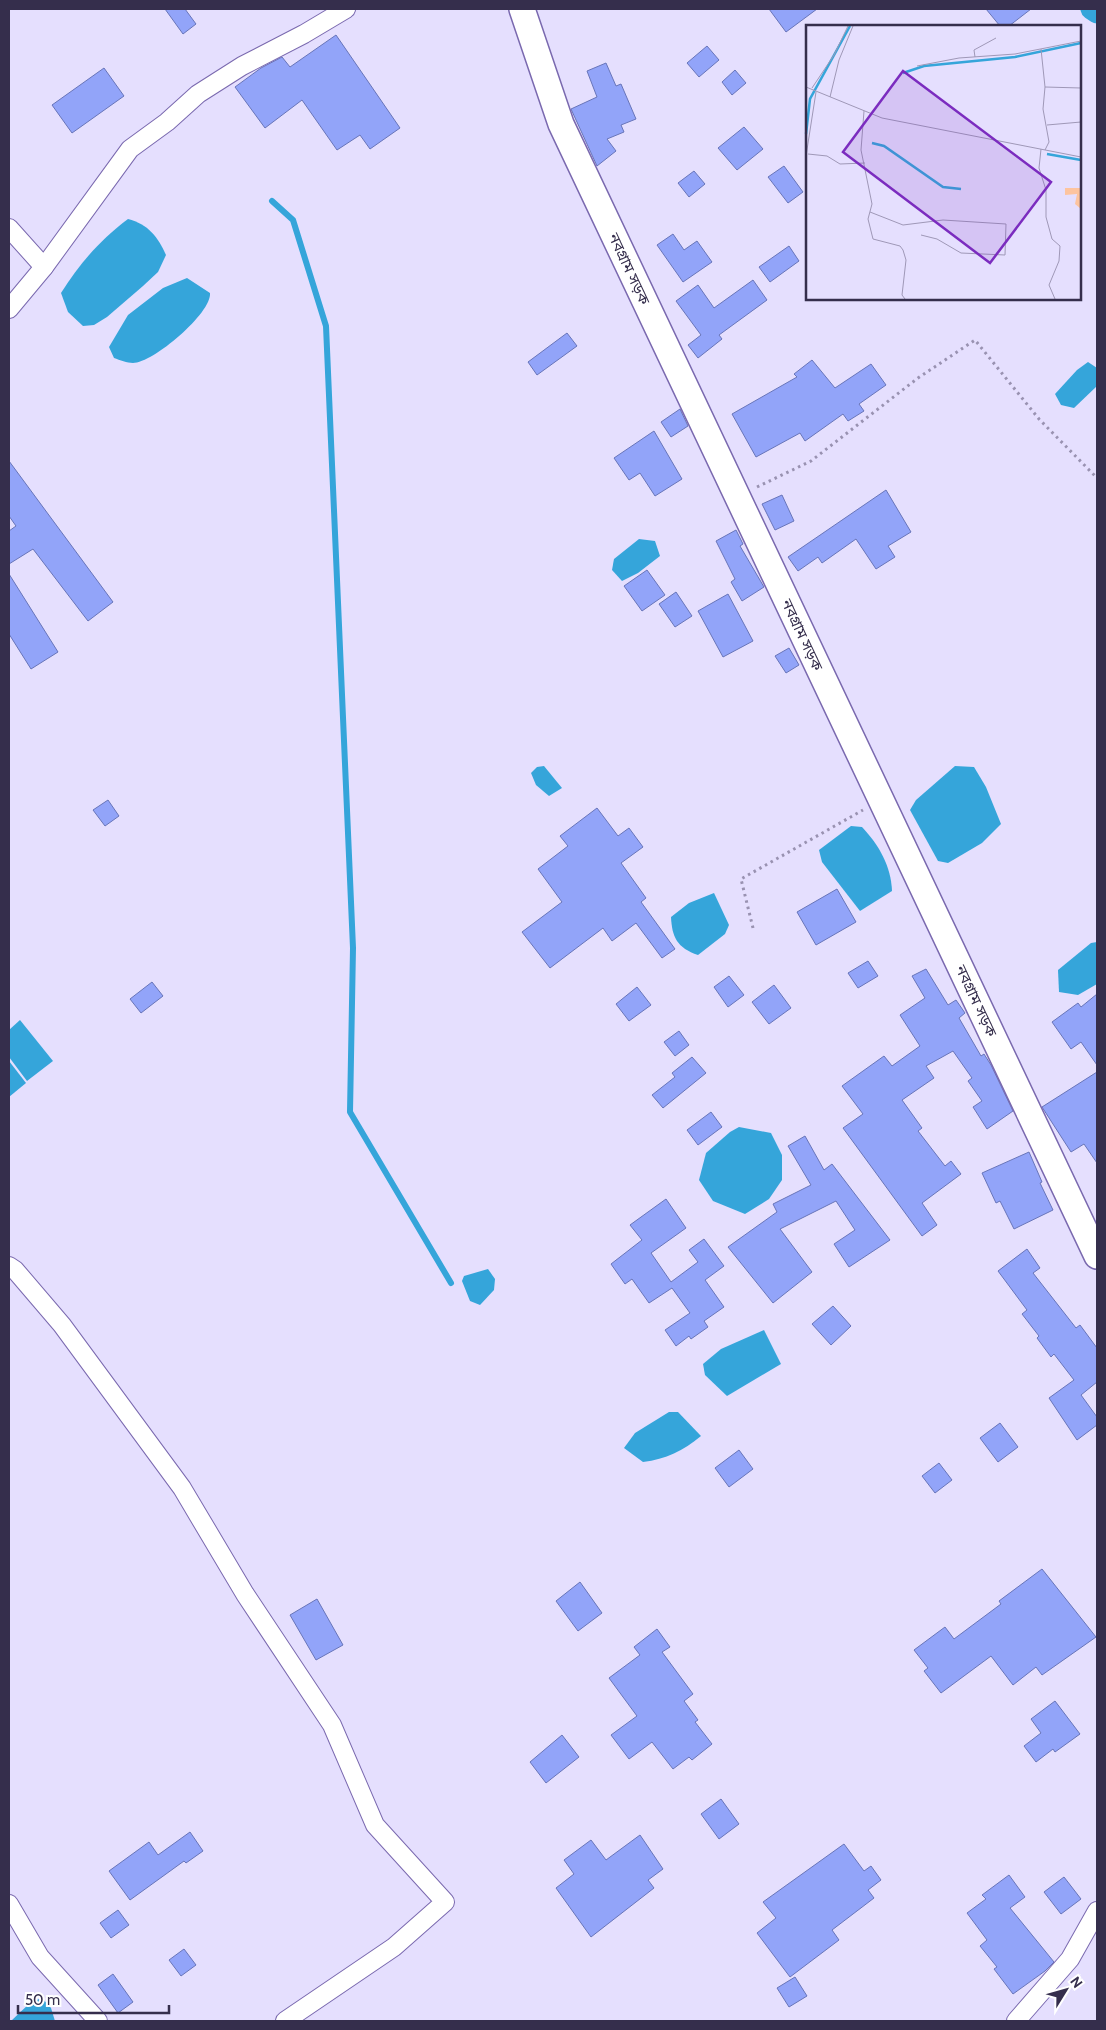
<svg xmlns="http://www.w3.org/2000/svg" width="1106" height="2030" font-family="Cabin,'Noto Sans Bengali',sans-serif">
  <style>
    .water { fill: #35a5da }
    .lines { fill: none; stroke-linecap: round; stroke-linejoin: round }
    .stream { stroke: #35a5da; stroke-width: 6 }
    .canal { stroke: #35a5da; stroke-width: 21 }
    .building { fill: #92a4f9; stroke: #6875b9 }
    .street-casing { stroke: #7a69af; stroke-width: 20 }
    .secondary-casing { stroke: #7a69af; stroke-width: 28 }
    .path { stroke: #9992b1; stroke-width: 3; stroke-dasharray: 2.5 4; stroke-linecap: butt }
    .street { stroke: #fff; stroke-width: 18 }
    .secondary { stroke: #fff; stroke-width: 25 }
    .labels { text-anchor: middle; stroke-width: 4.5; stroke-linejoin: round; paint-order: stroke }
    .street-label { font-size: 15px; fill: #352e4c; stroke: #fff }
    .inset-river { fill: none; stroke: #35a5da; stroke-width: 2.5 }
    .inset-road { fill: none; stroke: #9f98b7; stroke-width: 1 }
    .view { fill: #7b2cbf; fill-opacity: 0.15; stroke: #7b2cbf; stroke-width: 2.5 }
    .inset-edge { fill: none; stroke: #352e4c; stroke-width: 2.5 }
  </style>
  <rect width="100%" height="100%" fill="#e5dffe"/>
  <g class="water">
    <path d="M128,219C148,224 158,237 166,255L158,272L143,286L107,317L94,325L83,326L68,312L61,293C80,263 100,240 128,219Z"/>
    <path d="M187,278L210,293C212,313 153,363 133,363C127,363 120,360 114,358L109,347L128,315L163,288Z"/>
    <polygon points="1088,362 1097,368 1097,386 1074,408 1061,405 1055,394 1077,370"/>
    <polygon points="639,539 655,541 660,556 638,573 622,581 612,570 614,559"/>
    <polygon points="544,766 562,788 549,796 536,785 531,773 537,767"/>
    <polygon points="955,766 974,767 986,787 1001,824 982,843 948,863 938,861 910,810 916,800"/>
    <path d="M851,826L862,827C879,845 891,866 892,891L860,911L822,862L819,850Z"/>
    <path d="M714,893L729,925L725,934L698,955C677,948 672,937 671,917L689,903Z"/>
    <polygon points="1097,942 1097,984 1078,995 1059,992 1058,970 1091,943"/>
    <polygon points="20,1020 53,1061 27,1081 9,1057 9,1030"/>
    <polygon points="9,1061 26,1083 9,1097"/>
    <polygon points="739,1127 771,1133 782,1155 782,1180 769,1199 745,1214 713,1201 699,1180 706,1153 730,1132"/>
    <polygon points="488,1269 495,1279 494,1290 480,1305 470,1301 462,1281 464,1276"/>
    <polygon points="764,1330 781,1364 727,1396 705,1375 703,1364 721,1349"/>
    <path d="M669,1412H678L701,1436C683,1451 666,1459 643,1462L624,1448L635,1433Z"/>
    <polygon points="42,1998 51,2008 55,2021 11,2021 31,2002"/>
  </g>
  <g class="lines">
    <polyline class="stream" points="272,201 293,220 326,326 353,948 350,1112 451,1283"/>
    <polyline class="canal" points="1091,9 1097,13"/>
  </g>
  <g class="building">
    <polygon points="165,9 185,9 196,24 183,34"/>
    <polygon points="769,9 817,9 786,32"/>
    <polygon points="986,9 1031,9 1009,26 1000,26"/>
    <polygon points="336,35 400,128 370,149 360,135 337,150 302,100 265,128 235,87 261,68 282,57 290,67"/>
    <polygon points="707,46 719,60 699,77 687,63"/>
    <polygon points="606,63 616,86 621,84 636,119 621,125 624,132 607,139 616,151 597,166 571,109 597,97 587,71"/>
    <polygon points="104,68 124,96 72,133 52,105"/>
    <polygon points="735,70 746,83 732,95 722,82"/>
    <polygon points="744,127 763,149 737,170 718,148"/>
    <polygon points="784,166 803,192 788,203 768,177"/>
    <polygon points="694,171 705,184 689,197 678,183"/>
    <polygon points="673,234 684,250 697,241 712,262 683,282 657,245"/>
    <polygon points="789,246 799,261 770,282 759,267"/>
    <polygon points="753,280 767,300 719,335 722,339 698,358 688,345 701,335 676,301 698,285 714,308"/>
    <polygon points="567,333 577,346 537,375 528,362"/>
    <polygon points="812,360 835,388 871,364 886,385 859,404 864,411 848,421 843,414 805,441 800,433 756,457 732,414 797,377 794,374"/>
    <polygon points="680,409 688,426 671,437 661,422"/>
    <polygon points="654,431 682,479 655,496 640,473 629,480 614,458"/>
    <polygon points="9,461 113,602 88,621 33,549 9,564 9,531 16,526 9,516"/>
    <polygon points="886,490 911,532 888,546 895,557 876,569 856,539 822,563 818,557 798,571 788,557"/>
    <polygon points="782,495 794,521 775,530 762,504"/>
    <polygon points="736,530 743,544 740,546 764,587 742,601 731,582 735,579 716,541"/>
    <polygon points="647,570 665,595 642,611 624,586"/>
    <polygon points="9,574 58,652 31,669 9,634"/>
    <polygon points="676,592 692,616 675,627 659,604"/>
    <polygon points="728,594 753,641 723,657 698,611"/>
    <polygon points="789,648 799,665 786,673 775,656"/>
    <polygon points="108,800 119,816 105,826 93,810"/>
    <polygon points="597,808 618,836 629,828 643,847 621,863 646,898 641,902 675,949 662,958 636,923 612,941 603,928 550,968 522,932 562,902 538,869 568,846 560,836"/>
    <polygon points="837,889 856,922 816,945 797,912"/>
    <polygon points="868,961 878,976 858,988 848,973"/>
    <polygon points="926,969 948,1005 956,1000 965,1013 959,1018 981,1056 984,1054 991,1065 1013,1111 987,1129 973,1107 982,1101 968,1081 972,1078 953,1051 926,1066 934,1078 902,1100 922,1128 918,1131 945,1166 951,1161 961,1174 922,1203 937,1225 922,1236 843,1128 863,1114 842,1086 884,1056 892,1066 920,1046 900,1015 925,998 912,976"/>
    <polygon points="729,976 744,995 728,1007 714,987"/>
    <polygon points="152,982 163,996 141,1013 130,999"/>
    <polygon points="774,985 791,1008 769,1024 752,1002"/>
    <polygon points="637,987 651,1005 629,1021 616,1004"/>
    <polygon points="1097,994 1097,1065 1081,1042 1071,1049 1052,1022 1078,1003 1081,1007"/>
    <polygon points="679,1031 689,1045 675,1056 664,1042"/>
    <polygon points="692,1057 706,1073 663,1108 652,1095 675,1077 672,1073"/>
    <polygon points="1097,1072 1097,1163 1084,1144 1071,1152 1042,1107"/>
    <polygon points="711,1112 722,1127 698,1145 687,1130"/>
    <polygon points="805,1136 824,1170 832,1164 890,1240 849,1267 834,1244 855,1230 836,1201 780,1229 812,1272 773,1303 728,1247 777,1212 773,1204 811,1185 788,1146"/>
    <polygon points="1029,1152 1042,1182 1040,1183 1053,1210 1014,1229 1000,1201 996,1203 982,1173"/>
    <polygon points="666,1199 686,1228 651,1253 671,1282 698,1262 689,1250 704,1239 724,1266 705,1280 724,1307 704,1321 708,1327 691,1339 689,1336 676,1346 665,1330 690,1313 672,1288 649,1303 632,1279 625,1284 611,1264 642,1240 630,1225"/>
    <polygon points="1027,1249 1040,1268 1033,1273 1076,1328 1080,1325 1097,1348 1097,1382 1081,1395 1097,1417 1097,1425 1077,1440 1049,1398 1074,1380 1054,1354 1051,1357 1037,1338 1039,1336 1022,1314 1027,1310 998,1271"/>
    <polygon points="833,1306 851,1326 831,1345 812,1324"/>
    <polygon points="1000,1423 1018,1447 998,1462 980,1438"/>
    <polygon points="739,1450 753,1469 729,1487 715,1468"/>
    <polygon points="939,1463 952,1480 935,1493 922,1476"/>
    <polygon points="1042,1569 1096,1637 1042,1675 1036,1667 1013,1685 991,1656 941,1693 924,1671 928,1668 914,1650 945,1627 954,1639 1001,1604 999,1601"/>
    <polygon points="580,1582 602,1613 578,1631 556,1601"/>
    <polygon points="317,1599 343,1645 316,1660 290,1615"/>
    <polygon points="657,1629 670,1647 662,1652 693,1694 684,1701 698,1720 695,1722 712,1744 692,1760 689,1757 673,1769 652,1742 629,1759 611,1735 637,1716 609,1678 640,1655 634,1647"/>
    <polygon points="1055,1701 1080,1734 1055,1752 1053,1749 1036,1762 1024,1746 1041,1733 1031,1719"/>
    <polygon points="562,1735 579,1757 546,1783 530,1762"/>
    <polygon points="721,1799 739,1824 719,1839 701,1814"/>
    <polygon points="190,1832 203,1851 186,1863 184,1861 130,1900 109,1871 149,1842 158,1855"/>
    <polygon points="640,1835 663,1869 648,1880 654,1888 591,1937 556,1888 574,1874 564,1860 591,1840 606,1860"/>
    <polygon points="844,1844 864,1871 871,1866 881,1880 868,1890 874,1898 832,1930 839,1940 790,1977 757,1933 776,1918 763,1902"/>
    <polygon points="1009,1875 1025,1897 1010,1908 1054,1962 1045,1971 1013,1994 994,1969 997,1967 980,1946 987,1940 967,1913 986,1899 982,1895"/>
    <polygon points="1064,1877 1081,1899 1061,1914 1044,1892"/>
    <polygon points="118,1910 129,1925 111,1938 100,1923"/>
    <polygon points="184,1949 196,1965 181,1976 169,1960"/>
    <polygon points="113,1974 133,2002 118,2013 98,1985"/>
    <polygon points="795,1977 807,1996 789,2007 777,1988"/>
  </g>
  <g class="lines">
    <g class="street-casing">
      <g id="street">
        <polyline points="9,228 44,267"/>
        <polyline points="9,309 44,267 130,149 167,122 198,94 242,66 304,34 346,9"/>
        <polyline points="9,1266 15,1270 62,1325 182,1488 245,1594 332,1725 375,1825 445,1902 394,1947 285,2021"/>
        <polyline points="9,1904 40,1957 98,2021"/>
        <polyline points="1016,2021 1070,1959 1097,1911"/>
      </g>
    </g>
    <g class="secondary-casing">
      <polyline id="secondary" points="522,9 561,124 1097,1256"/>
    </g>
    <g class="path">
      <polyline points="757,487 811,461 918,378 975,340 1039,419 1097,478"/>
      <polyline points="753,928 741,879 863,810"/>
    </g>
    <use href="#street" class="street"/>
    <use href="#secondary" class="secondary"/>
  </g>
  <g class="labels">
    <g class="street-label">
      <text transform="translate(629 269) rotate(65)" y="5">নবগ্রাম সড়ক</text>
      <text transform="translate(802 635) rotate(65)" y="5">নবগ্রাম সড়ক</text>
      <text transform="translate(976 1001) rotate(65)" y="5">নবগ্রাম সড়ক</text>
    </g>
  </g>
  <g transform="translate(806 25)">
    <rect width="275" height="275" fill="#e5dffe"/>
    <path d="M259,163H275V184L269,179L271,169L259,170Z" fill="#fdc49f"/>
    <path class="inset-river" d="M97,48L118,41L209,32L275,18M0,109L4,74L44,1M66,118L78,121L137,162L155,164M241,129L275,135"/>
    <path class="inset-road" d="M235,24L239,62L275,63M169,32L168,25L190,13M111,41L153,33L209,29L275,16M0,62L76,93L275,132M6,63L28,30L42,1M24,72L33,35L47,1M58,86L55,125L66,179L62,194L67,214L94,221L97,225L100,235L96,270L99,274M241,100L275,97M235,124L233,143L240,165V192L246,214L254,221L253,236L243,260L249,274M239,125L243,117L237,84L239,62M2,129L21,131L34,139L59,138M0,131L10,67M64,187L97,200L137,195L200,199L199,230L155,228L131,214L115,210"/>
    <path class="view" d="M97,46L245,157L184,238L37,127Z"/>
    <rect width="275" height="275" class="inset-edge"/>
  </g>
  <rect width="1106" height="2030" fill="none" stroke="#352e4c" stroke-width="20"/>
  <g transform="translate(1066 1990) rotate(53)" stroke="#ffffff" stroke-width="4" paint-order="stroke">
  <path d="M0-4L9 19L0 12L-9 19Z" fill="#352e4c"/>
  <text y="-8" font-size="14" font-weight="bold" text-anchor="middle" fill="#352e4c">N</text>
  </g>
  <path d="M18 2005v8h151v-8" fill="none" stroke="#352e4c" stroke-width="2.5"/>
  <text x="25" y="2005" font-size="15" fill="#352e4c" stroke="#ffffff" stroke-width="4" paint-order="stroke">50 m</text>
</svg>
